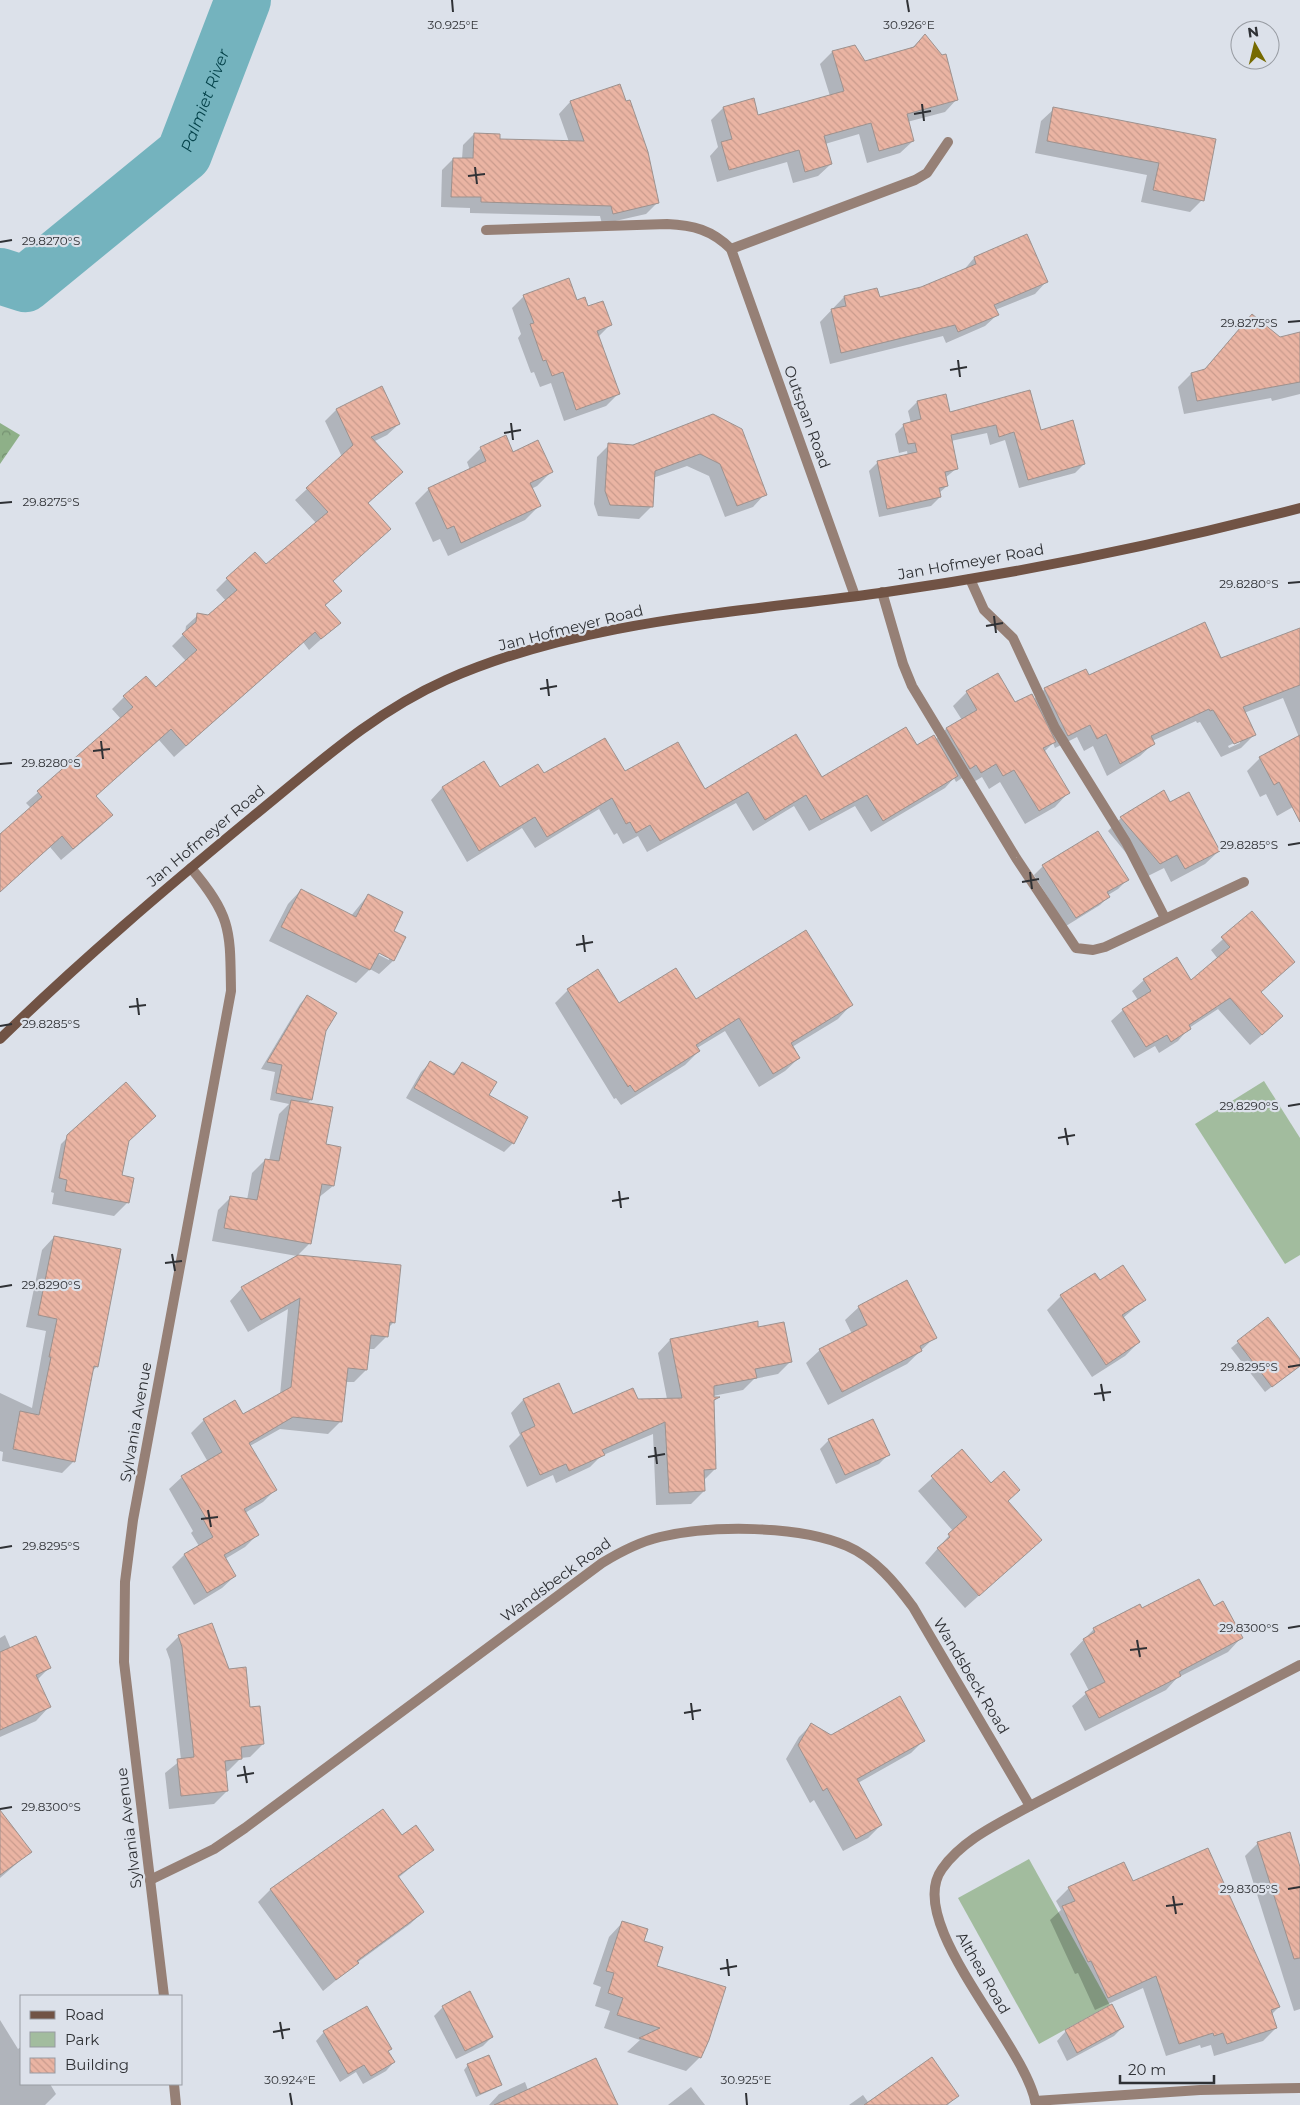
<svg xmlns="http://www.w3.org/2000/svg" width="1300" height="2105" font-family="Montserrat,sans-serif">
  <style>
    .forest { fill: url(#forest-crowns) }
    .green { fill: #a2bc9e }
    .shadow { fill: #0003; fill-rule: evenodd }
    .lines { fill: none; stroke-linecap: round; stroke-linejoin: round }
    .river { stroke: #74b3be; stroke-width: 56 }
    .building { fill: url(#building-back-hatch); stroke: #9d928f }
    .street { stroke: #968076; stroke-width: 10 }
    .secondary { stroke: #715345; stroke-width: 10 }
    .ticks { fill: none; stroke: #2f3135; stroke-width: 2 }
    .labels { text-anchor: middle; stroke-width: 4.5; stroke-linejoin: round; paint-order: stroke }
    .street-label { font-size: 15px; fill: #2f3135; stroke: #dce1ea }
    .water-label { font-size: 16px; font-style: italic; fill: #05434b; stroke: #dce1ea }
    .ticks-label { font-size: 12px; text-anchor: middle; fill: #2f3135; stroke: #dce1ea; stroke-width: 4.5; stroke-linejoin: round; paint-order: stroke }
  </style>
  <defs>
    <pattern id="forest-crowns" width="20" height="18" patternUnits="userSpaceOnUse" patternTransform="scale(1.25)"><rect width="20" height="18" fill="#8eb088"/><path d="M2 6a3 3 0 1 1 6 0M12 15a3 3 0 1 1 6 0" fill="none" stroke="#749070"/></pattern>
    <pattern id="building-back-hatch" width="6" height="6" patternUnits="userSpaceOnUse" patternTransform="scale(1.25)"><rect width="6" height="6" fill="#eab4a3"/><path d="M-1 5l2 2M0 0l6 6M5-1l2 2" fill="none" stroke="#c99b8d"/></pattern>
  </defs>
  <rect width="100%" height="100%" fill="#dce1ea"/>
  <polygon class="forest" points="0,423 20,435 0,464"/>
  <g class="green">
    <polygon points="1264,1081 1300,1138 1300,1255 1285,1264 1195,1124"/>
    <polygon points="1029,1859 1110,2005 1039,2044 958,1898"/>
  </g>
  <g class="shadow">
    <polygon points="925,35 957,99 945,112 907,122 913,141 900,153 867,163 859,134 825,144 831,164 818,176 793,183 787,162 717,182 710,156 718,147 711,120 723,108 753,99 757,117 830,96 820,64 832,52 864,62 913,47"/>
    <polygon points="619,85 658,202 646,214 602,224 600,216 470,213 470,208 441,207 442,170 453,159 462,159 463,145 474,134 498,140 569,142 559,114 570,102"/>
    <polygon points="1054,109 1214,140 1202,200 1190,212 1141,202 1147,175 1035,153 1041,121"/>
    <polygon points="974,258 1046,282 1035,294 995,310 997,315 985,326 946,343 943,336 830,364 820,322 844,297 879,299 922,288 963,271"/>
    <polygon points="524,296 576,301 610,325 598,337 618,394 606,406 564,421 551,383 540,387 534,372 531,373 518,338 521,334 512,308"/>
    <polygon points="1253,315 1279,338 1300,333 1300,394 1272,401 1271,398 1184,414 1178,387 1191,374 1203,371"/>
    <polygon points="917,402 949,413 1040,431 1084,464 1075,473 1019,488 1005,440 990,445 987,433 951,441 957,468 945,478 947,486 939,493 940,497 931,506 879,517 869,471 878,462 908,456 907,451 899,453 895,434 904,425 911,423 908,411"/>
    <polygon points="336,410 399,424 387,435 373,442 367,504 390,529 332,581 340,591 325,606 339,623 309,650 303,642 174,757 159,740 95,796 111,815 100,827 61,860 50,847 0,891 0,836 31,808 26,803 121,719 112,709 124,697 146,678 156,688 186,661 172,646 185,633 186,626 198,615 209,616 226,601 216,590 227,579 266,566 317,524 295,500 342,457 325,421"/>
    <polygon points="713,415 765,494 753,507 725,517 709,476 687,466 653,478 651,507 639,519 598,516 594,504 597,457 609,445 633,446"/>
    <polygon points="481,448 513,453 551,472 537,486 531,489 539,506 525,520 448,556 440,539 433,542 415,503 429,489 470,470 467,462"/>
    <path d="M1300,629V803L1277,816L1266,794L1260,797L1247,771L1260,758L1299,737L1283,698L1244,713L1254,735L1241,748L1221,757L1200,722L1197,723L1196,721L1152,741L1153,744L1140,756L1107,776L1093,746L1084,751L1077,737L1055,748L1053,743L1044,752L1068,793L1055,807L1025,824L1000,782L989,789L982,777L967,786L962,778L956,782L954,778L945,788L871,832L855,806L809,831L794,806L753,831L736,803L647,852L638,836L623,844L617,833L614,835L599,809L535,848L522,828L467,862L431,800L442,788L484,763L500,789L543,775L625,773L704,791L822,779L935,740L946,729L962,720L953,706L967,692L997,674L1015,703L1033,700L1045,689L1089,677L1220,660ZM1240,740V743L1229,748L1228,746Z"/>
    <polygon points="1170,803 1219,851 1205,864 1171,882 1164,868 1146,877 1108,831 1121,818"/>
    <polygon points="1043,866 1127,880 1118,889 1108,895 1109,896 1100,905 1066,926 1034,875"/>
    <path d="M301,890L351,916L368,895L392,931L404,937L393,961L379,974L370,969L356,983L269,941L288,904ZM374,950L389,957V960L373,952Z"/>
    <polygon points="1252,913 1260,992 1270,1028 1250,1045 1218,1009 1189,1028 1178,1041 1159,1053 1155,1046 1134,1058 1111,1021 1123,1010 1138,1000 1132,991 1144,980 1191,982 1218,959 1211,950"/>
    <polygon points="568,990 619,1005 695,1000 851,1005 838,1019 792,1047 799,1058 785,1071 759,1087 725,1031 697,1048 699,1051 685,1065 621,1105 616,1098 614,1099 555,1003"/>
    <polygon points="307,996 325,1030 311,1099 307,1104 324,1145 340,1148 333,1186 318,1198 310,1243 297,1256 212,1241 218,1210 231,1197 247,1200 252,1173 265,1160 269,1161 279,1114 289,1104 270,1100 275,1072 261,1069 300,1004"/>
    <polygon points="430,1063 451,1075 462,1064 487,1095 513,1143 504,1152 406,1098 421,1072"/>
    <polygon points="75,1130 127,1142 121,1176 128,1202 114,1216 52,1204 54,1193 51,1192 61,1144"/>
    <polygon points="54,1237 97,1366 92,1372 74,1461 62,1473 2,1461 3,1452 0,1451 0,1393 32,1408 46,1331 26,1327 42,1250"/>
    <polygon points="298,1256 394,1322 388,1328 387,1336 374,1349 368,1349 366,1370 354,1382 345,1382 341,1421 328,1434 280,1429 250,1446 275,1490 263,1502 245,1513 257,1535 245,1547 225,1559 235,1576 222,1588 194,1605 172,1567 184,1555 199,1546 191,1533 193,1531 169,1489 182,1477 208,1462 191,1433 204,1420 242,1416 280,1395 288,1309 248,1332 230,1301 242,1288"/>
    <polygon points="1095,1274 1099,1282 1144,1300 1123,1318 1139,1342 1125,1356 1092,1377 1047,1310 1061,1296"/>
    <polygon points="859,1307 935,1337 907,1364 828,1405 806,1363 820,1350 852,1334 845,1320"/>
    <polygon points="1268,1318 1300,1361 1300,1365 1265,1392 1231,1348"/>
    <polygon points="757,1328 791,1361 778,1374 754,1379 743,1390 708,1397 717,1398 713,1402 715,1469 704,1480 704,1491 691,1504 656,1505 653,1434 601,1456 590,1467 556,1483 553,1475 527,1487 509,1446 520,1435 511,1413 523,1400 558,1384 572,1416 637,1400 667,1399 658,1353 670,1340"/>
    <polygon points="829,1440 888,1455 879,1464 836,1484 820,1449"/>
    <polygon points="962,1451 991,1484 1019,1490 1007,1502 1041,1540 965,1608 925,1563 953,1531 918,1491"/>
    <polygon points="1213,1608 1241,1638 1228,1652 1177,1678 1166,1690 1085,1731 1072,1706 1089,1691 1070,1654 1094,1629"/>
    <polygon points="5,1635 11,1649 49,1668 37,1680 49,1707 36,1721 0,1737 0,1638"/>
    <polygon points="179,1636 249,1708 263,1744 250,1757 241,1758 228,1771 225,1772 227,1791 214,1804 169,1809 165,1773 181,1760 170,1660 166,1649"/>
    <polygon points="811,1725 831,1736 923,1741 911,1753 858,1783 881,1825 868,1838 843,1851 814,1800 810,1803 786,1759 799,1737"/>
    <polygon points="382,1811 401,1837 432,1850 398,1878 423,1912 410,1924 358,1962 323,1991 258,1902 270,1890"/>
    <polygon points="0,1812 30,1852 0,1878"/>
    <polygon points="1258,1843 1300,1869 1300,2009 1294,2011 1245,1856"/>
    <polygon points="1133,1883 1279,2007 1271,2015 1276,2028 1263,2041 1214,2056 1211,2045 1201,2048 1200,2045 1166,2056 1143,1988 1095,2010 1078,1973 1075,1974 1050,1920 1061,1910 1056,1901 1069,1888"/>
    <polygon points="622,1923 642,1942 700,2057 686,2071 627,2052 640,2040 604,2028 610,2011 595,2006 601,1987 593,1984 609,1937"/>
    <polygon points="1112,2006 1123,2027 1114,2036 1067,2061 1057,2041 1066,2031"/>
    <polygon points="443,2007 492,2037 483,2046 456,2059 434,2016"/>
    <polygon points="0,2020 18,2049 21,2047 21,2084 50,2084 56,2094 45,2105 0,2105"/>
    <polygon points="324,2032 391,2049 387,2052 394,2062 386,2071 363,2084 356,2072 340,2082 316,2041"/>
    <polygon points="931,2059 957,2095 948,2105 849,2105 863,2095 868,2102"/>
    <polygon points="468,2065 500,2084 496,2088 476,2097 464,2070"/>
    <polygon points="525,2082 528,2090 617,2105 489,2105 499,2094"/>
    <polygon points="691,2087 705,2105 668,2105"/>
  </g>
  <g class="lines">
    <path class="river" id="s1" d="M0,276L25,284L184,154L243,0"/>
  </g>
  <g class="building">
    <polygon points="925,34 942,55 946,54 958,100 907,114 914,141 879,151 871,123 824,136 832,164 805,172 799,150 729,170 721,142 732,139 723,107 754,98 758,115 844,91 832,51 855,45 865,61 914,47"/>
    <polygon points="620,84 626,101 630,100 648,152 659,203 613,214 611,206 481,202 481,197 451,197 453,158 473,158 474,133 500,134 500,139 584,141 570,101"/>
    <polygon points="1053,107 1216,139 1204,201 1153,190 1159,163 1047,141"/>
    <polygon points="1027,234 1048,282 994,305 999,315 958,332 955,325 841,353 831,309 846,306 844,296 877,288 880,297 921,287 976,264 974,257"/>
    <polygon points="569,278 577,300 585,297 588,306 603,301 612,325 597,331 620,394 576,410 563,372 552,376 546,360 543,361 530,324 534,323 523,295"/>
    <polygon points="1252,314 1280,337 1300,332 1300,382 1197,401 1191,373 1205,369"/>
    <polygon points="382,386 400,424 371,437 403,472 368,503 391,529 333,581 342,591 325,605 341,623 321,639 315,632 186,746 171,729 96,796 113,815 73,849 62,836 0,892 0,834 42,797 37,791 133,707 123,696 146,676 156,687 197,650 182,634 196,622 197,613 208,615 237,590 226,578 255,552 266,564 328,512 306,488 353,445 336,409"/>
    <polygon points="1030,390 1041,430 1073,420 1085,464 1028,480 1014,432 999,437 996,425 951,435 958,469 945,472 948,486 939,488 941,497 887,509 877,461 917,452 915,443 908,444 903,424 921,419 917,401 946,394 950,412"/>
    <polygon points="713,414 742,429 767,495 737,506 720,464 700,454 655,471 653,507 610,505 605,491 608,443 633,445"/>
    <polygon points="506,435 513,452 538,440 553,472 530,483 541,506 461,543 454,526 447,529 428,488 486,461 480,447"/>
    <polygon points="1205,622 1221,658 1300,628 1300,685 1243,707 1256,735 1234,744 1213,710 1210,711 1209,709 1151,736 1155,744 1120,764 1106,734 1097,739 1090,725 1068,736 1044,688 1086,669 1089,675"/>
    <polygon points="998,673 1015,702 1032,694 1056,742 1043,748 1070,793 1039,811 1014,770 1003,776 996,764 981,773 976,765 970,769 946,728 977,710 966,691"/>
    <polygon points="906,727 917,745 934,735 958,776 883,821 867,795 821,820 806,795 765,820 748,792 660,841 650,825 636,833 630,822 626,824 612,798 547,837 535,817 479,851 442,787 484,761 500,787 538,764 544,773 605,738 625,771 678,742 705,789 796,734 822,777"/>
    <polygon points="1300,735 1300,822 1279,782 1274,785 1259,757"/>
    <polygon points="1164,790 1170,802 1189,792 1220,851 1185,869 1177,855 1160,864 1120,817"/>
    <polygon points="1098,831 1129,880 1107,892 1110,897 1076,918 1042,865"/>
    <polygon points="301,889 356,917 368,894 403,912 394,931 406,937 394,961 379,953 370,970 281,927"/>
    <polygon points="1252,911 1295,962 1261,992 1283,1016 1262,1035 1230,998 1189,1025 1191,1029 1171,1042 1167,1035 1146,1047 1122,1009 1151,991 1143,979 1177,957 1191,980 1230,947 1221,937"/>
    <polygon points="806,930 853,1005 791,1043 800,1058 773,1074 739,1018 696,1045 700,1051 635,1092 630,1085 628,1087 567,989 598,969 619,1003 676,968 696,999"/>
    <polygon points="307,995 337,1013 326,1031 312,1100 276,1093 282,1065 267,1062"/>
    <polygon points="430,1061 454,1075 462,1062 497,1082 489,1095 528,1117 514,1144 414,1088"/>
    <polygon points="126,1082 156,1116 129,1141 122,1175 134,1178 129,1203 65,1191 67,1180 59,1178 67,1135"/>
    <polygon points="291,1100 333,1107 326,1144 341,1147 334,1186 322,1184 311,1244 224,1228 230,1196 257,1200 265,1159 279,1161"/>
    <polygon points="54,1236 121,1249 98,1367 94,1366 75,1462 13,1449 20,1411 39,1415 51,1357 49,1357 57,1319 38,1315"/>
    <polygon points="298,1255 401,1265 395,1323 390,1322 388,1337 371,1335 367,1370 348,1368 342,1422 293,1417 249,1443 277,1490 244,1509 259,1535 224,1555 236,1576 207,1593 184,1554 213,1537 203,1519 206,1518 181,1476 222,1452 203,1419 235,1400 243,1414 291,1387 300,1298 261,1320 241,1287"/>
    <polygon points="1123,1265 1146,1300 1122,1315 1140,1342 1106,1365 1060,1295 1095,1273 1100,1280"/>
    <polygon points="907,1280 937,1338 920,1346 922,1351 842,1392 819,1349 867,1325 858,1306"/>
    <polygon points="1268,1317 1300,1359 1300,1366 1272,1387 1237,1341"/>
    <polygon points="758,1321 758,1327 784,1322 792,1362 755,1369 757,1378 714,1386 714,1397 720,1397 714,1400 716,1469 704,1470 705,1491 669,1493 665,1422 602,1450 605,1455 569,1471 566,1464 540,1475 521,1433 535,1426 523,1399 559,1383 573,1414 633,1388 638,1399 682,1398 670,1339"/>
    <polygon points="873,1419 890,1455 845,1475 828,1439"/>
    <polygon points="962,1449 991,1483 1004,1471 1020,1490 1008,1501 1042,1540 979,1596 937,1548 950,1537 948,1534 967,1517 931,1476"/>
    <polygon points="1199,1579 1214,1606 1223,1601 1243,1638 1179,1672 1181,1676 1099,1718 1085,1692 1105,1682 1083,1639 1095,1632 1093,1628 1140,1604 1142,1608"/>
    <polygon points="212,1623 229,1669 246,1667 250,1707 260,1706 264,1744 241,1747 242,1759 225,1761 228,1791 181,1796 177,1759 194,1757 182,1647 178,1635"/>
    <polygon points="36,1636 51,1668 36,1675 51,1707 0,1730 0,1652"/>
    <polygon points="900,1696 925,1741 857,1779 882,1825 856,1839 827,1788 823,1791 798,1745 811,1723 831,1735"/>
    <polygon points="383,1809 402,1835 416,1825 434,1850 398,1876 424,1912 357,1961 359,1963 336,1980 270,1889"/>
    <polygon points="0,1810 32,1852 0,1875"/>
    <polygon points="1290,1832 1300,1867 1300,1958 1294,1959 1257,1842"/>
    <polygon points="1208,1848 1280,2007 1271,2010 1277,2028 1227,2044 1223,2033 1214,2036 1213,2033 1179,2044 1156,1976 1108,1998 1091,1961 1088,1962 1062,1906 1075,1901 1068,1887 1124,1862 1133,1881"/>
    <polygon points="622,1921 648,1929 644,1941 663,1947 657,1966 726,1987 709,2040 701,2058 639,2038 660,2028 617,2015 623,1998 608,1993 614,1973 606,1971"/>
    <polygon points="470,1991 493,2037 465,2051 442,2006"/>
    <polygon points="1112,2004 1124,2027 1077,2053 1065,2030"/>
    <polygon points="367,2006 392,2049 388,2051 395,2062 371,2076 364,2065 348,2074 323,2031"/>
    <polygon points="489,2055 502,2085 480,2094 467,2064"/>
    <polygon points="932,2057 959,2096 946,2105 864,2105"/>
    <polygon points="596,2058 618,2105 494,2105"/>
  </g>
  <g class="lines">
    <g class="street">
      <path d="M486,230L667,224C693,225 712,230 731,249L855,596"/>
      <polyline points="731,249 915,180 927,173 948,142"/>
      <polyline points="970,579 984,610 1013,638 1055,728 1126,842 1165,918"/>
      <polyline points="882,592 903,664 912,686 1016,858 1076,948 1093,950 1105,947 1244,882"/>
      <path d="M1030,1806C1000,1823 963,1839 942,1869C903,1923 1027,2045 1036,2105"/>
      <path d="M150,1880L214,1849L245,1828L602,1563C620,1552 639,1542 660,1537C711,1525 799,1525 847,1546C875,1558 896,1584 913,1607L1030,1806L1300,1665"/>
      <path d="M164,1996L124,1662L125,1582L133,1520L231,991C230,930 232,917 191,868"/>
      <polyline points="174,2084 176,2105"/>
      <polyline points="1035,2101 1200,2090 1300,2088"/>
    </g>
    <path class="secondary" d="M0,1039C80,961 165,889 251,818C313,768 372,713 446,680C582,620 735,613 880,593C1021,573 1162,544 1300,508"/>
  </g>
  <path class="ticks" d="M452,0L453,12M907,0L909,12M922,104L924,121M914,114L931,111M475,167L477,184M468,176L485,174M0,242L12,240M1288,322L1300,321M958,360L960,377M950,370L967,367M511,423L513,440M504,433L521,430M0,503L12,502M1288,583L1300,582M994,616L996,633M986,626L1003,623M547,679L549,696M540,689L557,686M101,741L103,759M93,751L110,749M0,764L12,763M1288,845L1300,843M1030,872L1032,889M1022,882L1039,879M583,935L585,952M576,945L593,942M137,998L139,1015M129,1007L146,1005M0,1026L12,1024M1288,1106L1300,1104M1065,1128L1068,1145M1058,1138L1075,1135M619,1191L621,1208M612,1201L629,1198M172,1254L175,1271M165,1263L182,1261M0,1287L12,1285M1288,1367L1300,1365M1101,1384L1104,1401M1094,1394L1111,1392M655,1447L657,1464M648,1457L665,1454M208,1510L211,1527M201,1519L218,1517M0,1548L12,1546M1288,1628L1300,1626M1137,1640L1140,1657M1130,1650L1147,1648M691,1703L693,1720M684,1713L701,1710M244,1766L247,1783M237,1776L254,1773M0,1809L12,1807M1288,1889L1300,1887M1173,1896L1176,1914M1166,1906L1183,1904M727,1959L729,1976M720,1969L737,1966M280,2022L283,2039M273,2032L290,2029M290,2093L292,2105M746,2093L747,2105"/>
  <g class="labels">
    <g class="street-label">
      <text transform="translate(807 417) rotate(70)" y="5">Outspan Road</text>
      <text transform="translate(971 562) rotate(-10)" y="5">Jan Hofmeyer Road</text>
      <text transform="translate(571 628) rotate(-14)" y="5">Jan Hofmeyer Road</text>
      <text transform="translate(206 836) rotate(-40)" y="5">Jan Hofmeyer Road</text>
      <text transform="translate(136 1422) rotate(-80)" y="5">Sylvania Avenue</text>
      <text transform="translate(556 1580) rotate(-36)" y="5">Wandsbeck Road</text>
      <text transform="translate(971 1676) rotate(59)" y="5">Wandsbeck Road</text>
      <text transform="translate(129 1828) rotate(-97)" y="5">Sylvania Avenue</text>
      <text transform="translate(983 1973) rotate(60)" y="5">Althea Road</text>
    </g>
    <g class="water-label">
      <text dy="6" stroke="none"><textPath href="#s1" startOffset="289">Palmiet River</textPath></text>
    </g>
  </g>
  <g class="ticks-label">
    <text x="453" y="29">30.925°E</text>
    <text x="909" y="29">30.926°E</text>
    <text x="51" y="245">29.8270°S</text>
    <text x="1249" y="327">29.8275°S</text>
    <text x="51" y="506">29.8275°S</text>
    <text x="1249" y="588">29.8280°S</text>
    <text x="51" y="767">29.8280°S</text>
    <text x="1249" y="849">29.8285°S</text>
    <text x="51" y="1028">29.8285°S</text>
    <text x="1249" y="1110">29.8290°S</text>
    <text x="51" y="1289">29.8290°S</text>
    <text x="1249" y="1371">29.8295°S</text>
    <text x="51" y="1550">29.8295°S</text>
    <text x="1249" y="1632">29.8300°S</text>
    <text x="51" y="1811">29.8300°S</text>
    <text x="1249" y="1893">29.8305°S</text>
    <text x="290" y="2084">30.924°E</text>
    <text x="746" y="2084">30.925°E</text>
  </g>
  <rect x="20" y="1995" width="162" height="90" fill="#dce1ea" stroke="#979ba2"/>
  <rect x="30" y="2011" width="25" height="8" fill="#715345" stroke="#979ba2"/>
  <text x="65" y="2020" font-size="15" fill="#2f3135">Road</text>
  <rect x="30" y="2032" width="25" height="15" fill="#a2bc9e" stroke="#979ba2"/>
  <text x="65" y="2045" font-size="15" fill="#2f3135">Park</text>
  <rect x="30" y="2058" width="25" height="15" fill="url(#building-back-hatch)" stroke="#979ba2"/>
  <text x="65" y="2070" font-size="15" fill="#2f3135">Building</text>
  <g transform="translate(1255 45) rotate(352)"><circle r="24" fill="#dce1ea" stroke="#979ba2"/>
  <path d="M0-4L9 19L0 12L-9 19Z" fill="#766a01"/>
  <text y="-8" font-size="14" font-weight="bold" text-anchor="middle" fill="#2f3135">N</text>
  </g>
  <path d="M1120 2075v8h94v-8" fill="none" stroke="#2f3135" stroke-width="2.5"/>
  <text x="1128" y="2075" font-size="15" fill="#2f3135" stroke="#dce1ea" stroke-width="4" paint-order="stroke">20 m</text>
</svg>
